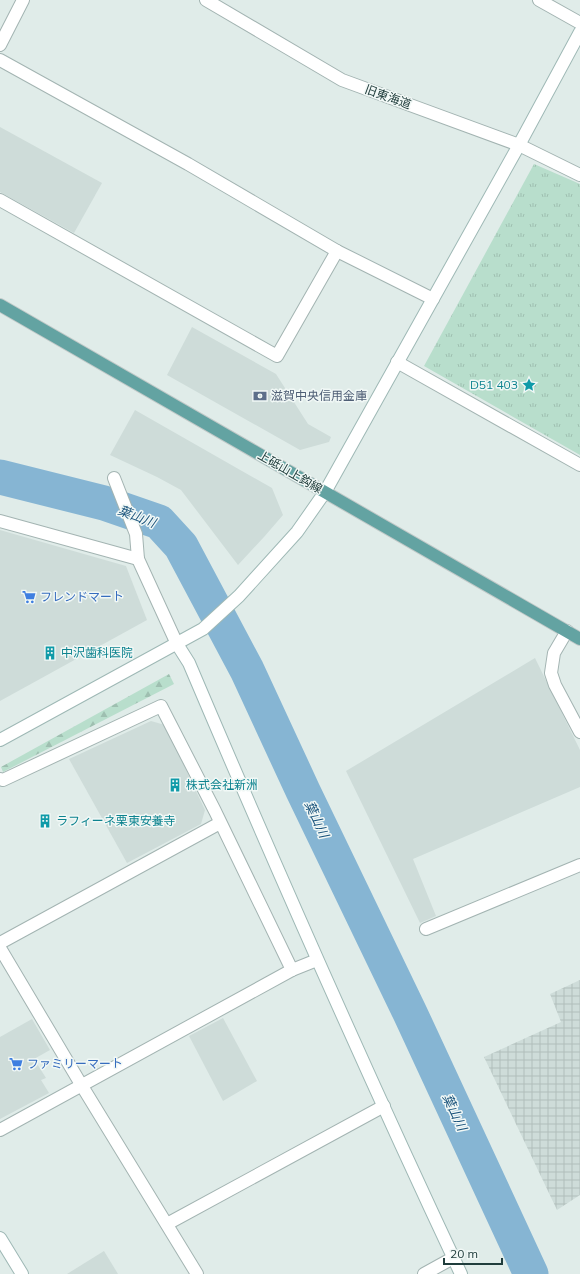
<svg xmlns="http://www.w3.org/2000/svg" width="580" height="1274" font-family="Mulish,'Noto Sans JP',sans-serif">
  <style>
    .built { fill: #cedcd9 }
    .industrial { fill: url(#industrial-grid) }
    .forest { fill: url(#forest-firs) }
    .park { fill: url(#park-tufts) }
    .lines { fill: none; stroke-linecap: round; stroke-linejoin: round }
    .river { stroke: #86b5d3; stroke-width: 35 }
    .street-casing { stroke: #a3b4b2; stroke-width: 14 }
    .secondary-casing { stroke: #9eb8b5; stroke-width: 14 }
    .primary-casing { stroke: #c1c9c8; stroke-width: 14 }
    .street { stroke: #fff; stroke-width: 12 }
    .secondary { stroke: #fff; stroke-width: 12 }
    .primary { stroke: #63a3a2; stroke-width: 12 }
    .labels { text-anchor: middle; stroke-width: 3; stroke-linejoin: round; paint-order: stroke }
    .street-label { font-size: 12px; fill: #203d3c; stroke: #f1f8f6 }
    .culture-label { font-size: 12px; fill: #0d838f; stroke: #f1f8f6; text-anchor: start }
    .service-label { font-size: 12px; fill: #4e5e75; stroke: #f1f8f6; text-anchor: start }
    .shop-label { font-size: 12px; fill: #366cbe; stroke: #f1f8f6; text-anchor: start }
    .water-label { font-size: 13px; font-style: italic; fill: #18527b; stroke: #f1f8f6 }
  </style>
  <defs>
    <pattern id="industrial-grid" width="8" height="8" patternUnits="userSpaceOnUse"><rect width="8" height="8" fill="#cedcd9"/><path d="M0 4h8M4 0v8" fill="none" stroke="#b1bebb"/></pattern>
    <pattern id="forest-firs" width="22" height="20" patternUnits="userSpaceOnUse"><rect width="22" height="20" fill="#b8decc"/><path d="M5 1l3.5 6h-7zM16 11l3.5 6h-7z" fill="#9ebfb0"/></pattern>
    <pattern id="park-tufts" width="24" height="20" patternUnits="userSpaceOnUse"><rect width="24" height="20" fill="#b8decc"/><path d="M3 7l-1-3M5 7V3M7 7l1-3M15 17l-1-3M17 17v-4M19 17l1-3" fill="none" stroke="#9ebfb0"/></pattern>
  </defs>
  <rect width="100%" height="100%" fill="#e0ece9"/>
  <g class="built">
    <polygon points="0,127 102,183 74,233 0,192"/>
    <polygon points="192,327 276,374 308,424 331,437 329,442 300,450 167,375"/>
    <polygon points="135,410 272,488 283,515 264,537 238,565 181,490 157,477 110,455"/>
    <polygon points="0,530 126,566 147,620 0,701"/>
    <polygon points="535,658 580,750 580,787 413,859 436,916 420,923 346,771"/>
    <polygon points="151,721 165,725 205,810 201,824 127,863 69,759"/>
    <polygon points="223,1018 257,1081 223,1101 189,1036"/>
    <polygon points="32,1019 50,1050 34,1059 46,1078 41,1080 49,1093 0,1119 0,1037"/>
    <polygon points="104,1251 118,1274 67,1274"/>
  </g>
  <polygon class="industrial" points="580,980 580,1195 557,1210 484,1057 561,1022 550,994"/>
  <polygon class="forest" points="169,674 174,684 3,772 1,767"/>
  <polygon class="park" points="534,164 580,184 580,455 424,366"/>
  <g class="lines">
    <polyline class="river" points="0,477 104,503 159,522 181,546 247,670 303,791 410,1013 531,1274"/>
    <g class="street-casing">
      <g id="street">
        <polyline points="206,0 342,80 519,145 580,175"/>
        <polyline points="539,0 580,23"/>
        <polyline points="0,45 23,0"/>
        <polyline points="0,60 188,164 337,251 433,299"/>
        <polyline points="0,200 277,356 337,251"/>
        <polyline points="397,362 580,465"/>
        <polyline points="114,478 136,534 138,559 177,644"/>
        <polyline points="0,521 138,559"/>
        <polyline points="567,631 554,653 551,673 555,685 580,732"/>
        <polyline points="0,779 3,780 161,706 215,811 292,970"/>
        <polyline points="426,929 580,865"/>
        <polyline points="0,943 220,823"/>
        <polyline points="0,948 82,1086 197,1274"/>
        <polyline points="0,1130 292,970 317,960"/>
        <polyline points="167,1224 384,1106"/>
        <polyline points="424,1274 453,1258"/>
      </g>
    </g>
    <g class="secondary-casing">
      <g id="secondary">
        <path d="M177,644L189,663C276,868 366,1072 461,1274"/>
        <polyline points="0,740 203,629 239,596 297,532 325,492 519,145 580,32"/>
        <polyline points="0,1238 22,1274"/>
      </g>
    </g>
    <g class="primary-casing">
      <polyline id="primary" points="0,305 580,639"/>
    </g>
    <use href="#street" class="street"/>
    <use href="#secondary" class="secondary"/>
    <use href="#primary" class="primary"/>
  </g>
  <defs>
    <g id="sight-bare" transform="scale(1.08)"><path d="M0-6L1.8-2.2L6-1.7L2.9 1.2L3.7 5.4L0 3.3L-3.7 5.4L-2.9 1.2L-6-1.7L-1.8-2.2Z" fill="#0f9aa8" stroke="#f1f8f6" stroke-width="2.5" paint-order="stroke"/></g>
    <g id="bank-bare" transform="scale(1.08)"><path d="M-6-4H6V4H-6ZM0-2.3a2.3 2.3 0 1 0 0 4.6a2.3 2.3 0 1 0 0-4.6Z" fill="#5c6f8a" stroke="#f1f8f6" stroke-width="2.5" paint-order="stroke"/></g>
    <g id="supermarket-bare" transform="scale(1.08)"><path d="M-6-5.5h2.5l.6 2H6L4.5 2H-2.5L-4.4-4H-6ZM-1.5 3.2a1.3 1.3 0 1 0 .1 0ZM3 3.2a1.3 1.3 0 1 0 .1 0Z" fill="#3f7fe0" stroke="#f1f8f6" stroke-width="2.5" paint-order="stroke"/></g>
    <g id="building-bare" transform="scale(1.08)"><path d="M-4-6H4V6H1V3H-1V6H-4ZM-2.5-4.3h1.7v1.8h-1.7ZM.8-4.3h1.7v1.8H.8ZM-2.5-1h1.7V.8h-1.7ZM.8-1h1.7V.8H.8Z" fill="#0f9aa8" stroke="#f1f8f6" stroke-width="2.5" paint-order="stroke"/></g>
  </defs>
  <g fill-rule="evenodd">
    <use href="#sight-bare" x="529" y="385"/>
    <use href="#bank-bare" x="260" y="396"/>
    <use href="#supermarket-bare" x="29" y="597"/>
    <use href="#building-bare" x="50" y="653"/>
    <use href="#building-bare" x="175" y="785"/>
    <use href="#building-bare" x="45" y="821"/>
    <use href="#supermarket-bare" x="16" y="1064"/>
  </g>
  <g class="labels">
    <g class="street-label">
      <text transform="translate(388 97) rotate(20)" y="4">旧東海道</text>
      <text transform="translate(290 472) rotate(30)" y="4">上砥山上鈎線</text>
    </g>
    <g class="culture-label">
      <text x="518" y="389" text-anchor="end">D51 403</text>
      <text x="61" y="657">中沢歯科医院</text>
      <text x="186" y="789">株式会社新洲</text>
      <text x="56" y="825">ラフィーネ栗東安養寺</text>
    </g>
    <g class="service-label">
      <text x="271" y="400">滋賀中央信用金庫</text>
    </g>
    <g class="shop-label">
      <text x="40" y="601">フレンドマート</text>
      <text x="27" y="1068">ファミリーマート</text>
    </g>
    <g class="water-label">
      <text transform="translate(137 516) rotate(21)" y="5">葉山川</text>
      <text transform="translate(317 819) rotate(65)" y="5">葉山川</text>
      <text transform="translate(455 1112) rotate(65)" y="5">葉山川</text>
    </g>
  </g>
  <path d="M444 1258v6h58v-6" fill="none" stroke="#203d3c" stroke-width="2"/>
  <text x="450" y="1258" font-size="12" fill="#203d3c" stroke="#f1f8f6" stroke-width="3" paint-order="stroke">20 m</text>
</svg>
